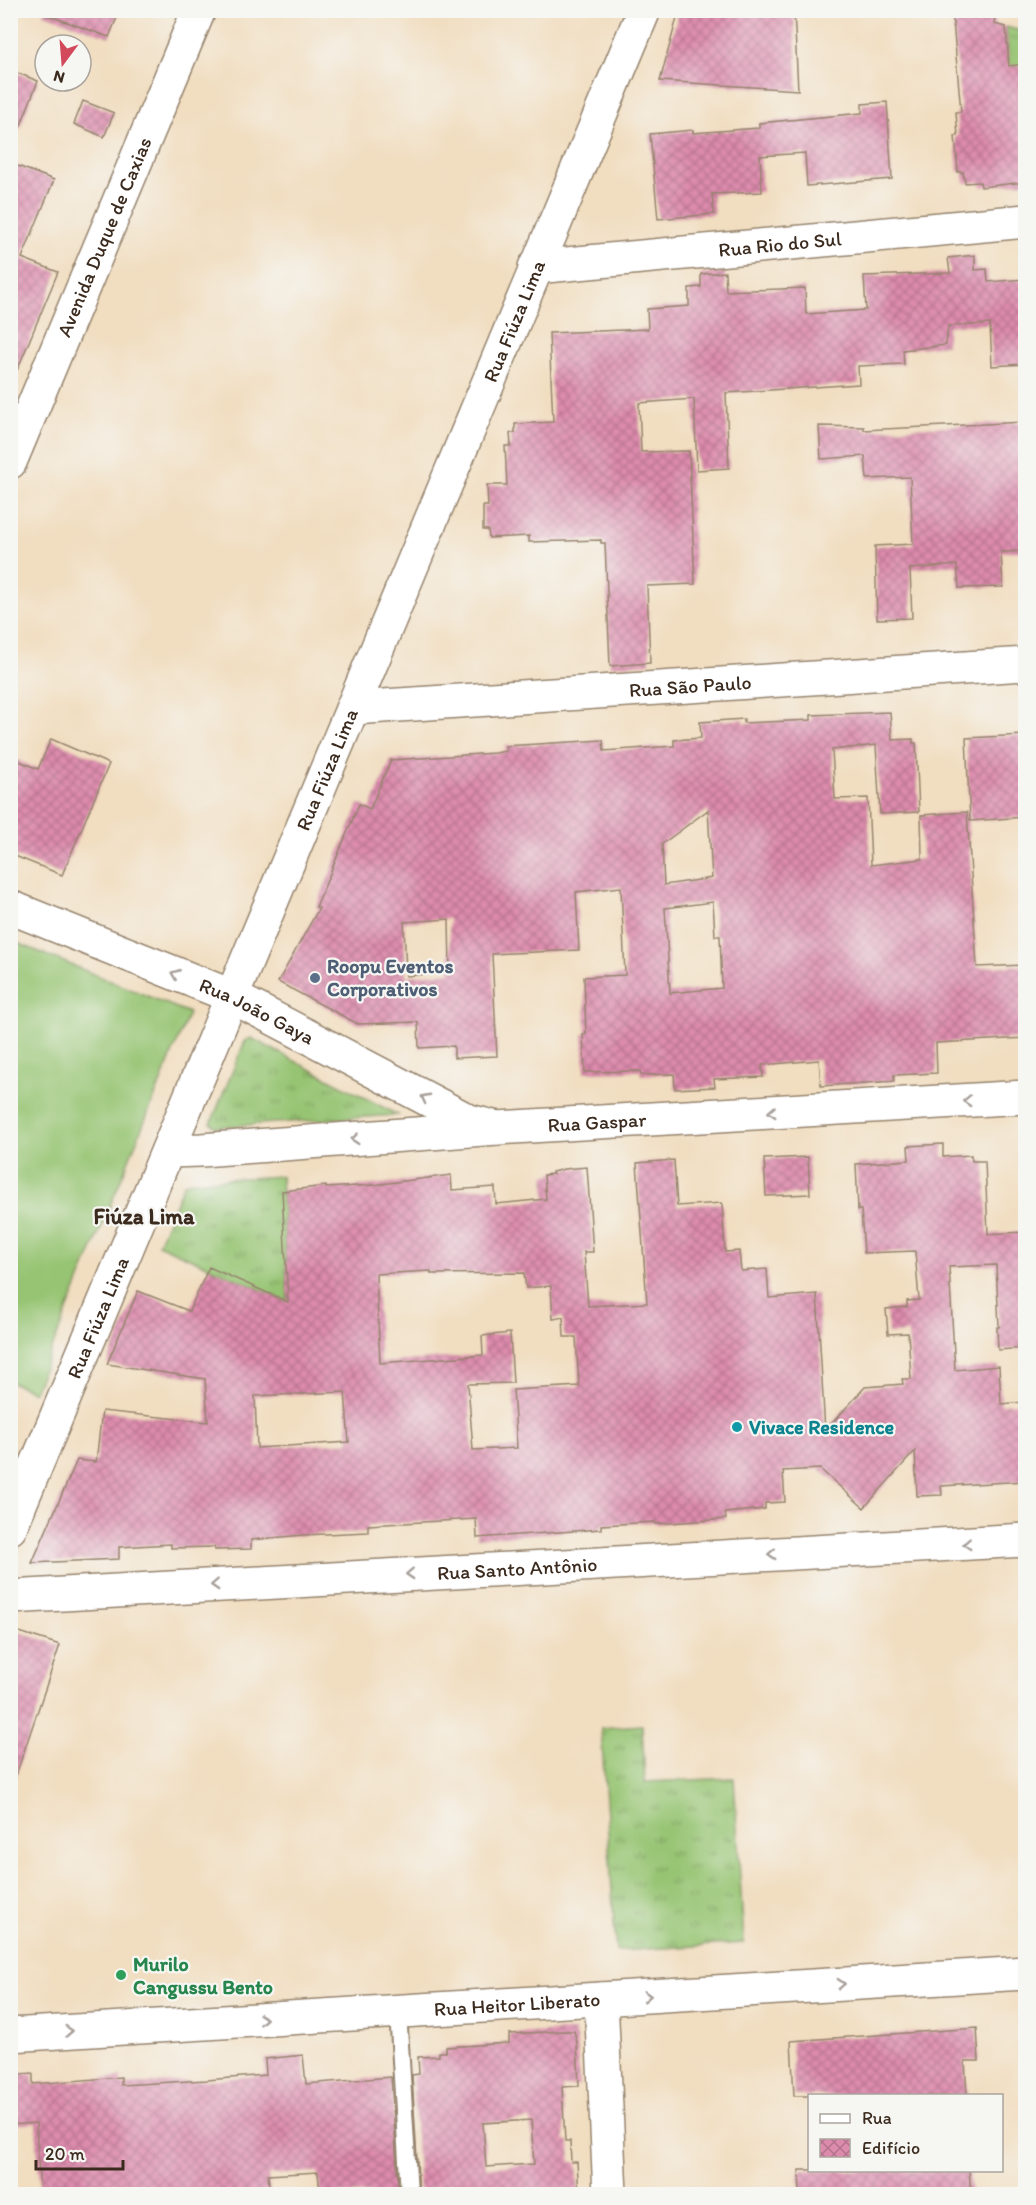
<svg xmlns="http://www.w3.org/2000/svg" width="1036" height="2205" font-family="Itim,sans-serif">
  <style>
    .grass { fill: url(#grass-tufts); stroke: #687748; stroke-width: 1.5 }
    .pitch { fill: #96c472; stroke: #687748; stroke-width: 1.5 }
    .building { fill: url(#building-cross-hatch); fill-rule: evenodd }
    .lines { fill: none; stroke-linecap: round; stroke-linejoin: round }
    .lane-casing { stroke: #96846e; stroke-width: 20 }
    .street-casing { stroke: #96846e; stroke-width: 36 }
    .primary-casing { stroke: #96846e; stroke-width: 36 }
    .lane { stroke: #fff; stroke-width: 16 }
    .street { stroke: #fff; stroke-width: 33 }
    .primary { stroke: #fff; stroke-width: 33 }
    .oneway { stroke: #a79f9a }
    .service-dot { fill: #5c6f8a; stroke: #f6f6f2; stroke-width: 2 }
    .culture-dot { fill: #0f9aa8; stroke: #f6f6f2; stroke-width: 2 }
    .leisure-dot { fill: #2e9e5b; stroke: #f6f6f2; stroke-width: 2 }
    .labels { text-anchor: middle; stroke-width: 4.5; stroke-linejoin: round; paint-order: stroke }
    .street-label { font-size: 20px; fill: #3b2a1e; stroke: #f6f6f2 }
    .service-label { font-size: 20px; font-weight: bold; fill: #4e5e75; stroke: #f6f6f2; text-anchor: start }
    .culture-label { font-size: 20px; font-weight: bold; fill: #0d838f; stroke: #f6f6f2; text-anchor: start }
    .leisure-label { font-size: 20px; font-weight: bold; fill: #27864d; stroke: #f6f6f2; text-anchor: start }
    .quarter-label { font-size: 22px; font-weight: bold; fill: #3b2a1e; stroke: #f6f6f2 }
  </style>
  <defs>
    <pattern id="grass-tufts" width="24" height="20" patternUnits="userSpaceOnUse" patternTransform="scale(1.5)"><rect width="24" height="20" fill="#96c472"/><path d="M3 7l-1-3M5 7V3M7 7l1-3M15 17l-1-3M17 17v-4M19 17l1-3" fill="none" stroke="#7c9f5d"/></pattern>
    <pattern id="building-cross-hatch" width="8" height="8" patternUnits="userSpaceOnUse" patternTransform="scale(1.5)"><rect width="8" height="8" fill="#dd8bad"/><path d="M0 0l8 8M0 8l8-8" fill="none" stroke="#b4728c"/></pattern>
  </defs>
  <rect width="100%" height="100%" fill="#f6f6f2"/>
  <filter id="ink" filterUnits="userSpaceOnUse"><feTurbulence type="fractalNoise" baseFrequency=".0167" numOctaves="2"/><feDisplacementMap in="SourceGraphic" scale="12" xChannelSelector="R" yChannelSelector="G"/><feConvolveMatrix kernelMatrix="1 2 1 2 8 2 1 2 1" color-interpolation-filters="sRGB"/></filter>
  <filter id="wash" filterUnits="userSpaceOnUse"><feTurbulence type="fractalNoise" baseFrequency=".008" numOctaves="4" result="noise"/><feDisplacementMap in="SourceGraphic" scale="24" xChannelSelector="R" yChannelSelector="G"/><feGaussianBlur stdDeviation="1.35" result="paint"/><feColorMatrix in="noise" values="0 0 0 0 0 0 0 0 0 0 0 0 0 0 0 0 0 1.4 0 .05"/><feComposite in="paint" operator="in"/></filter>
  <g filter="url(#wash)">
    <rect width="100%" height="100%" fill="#f1ddbf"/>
    <g class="grass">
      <polygon points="1006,27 1025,32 1025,64 1009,68"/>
      <polygon points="251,1038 398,1115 215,1127 211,1123 245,1041"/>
      <polygon points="281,1176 288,1302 158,1244 184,1183 192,1181"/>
      <polygon points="642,1725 645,1782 734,1778 744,1943 616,1951 601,1728"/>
    </g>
    <polygon class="pitch" points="10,940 189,1013 34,1392 11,1382"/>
    <g id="blocks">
      <g class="building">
        <polygon points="45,10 120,10 109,37 44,14"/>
        <polygon points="679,10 794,10 798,90 660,81"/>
        <polygon points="952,10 996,10 994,24 1006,27 1009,66 1026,64 1026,182 981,187 980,182 965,183 963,172 958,172 955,136 958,136 956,112 961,112"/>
        <polygon points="10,70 38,81 12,148 10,148"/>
        <polygon points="83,101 114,113 104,137 74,124"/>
        <polygon points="887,102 892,179 807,186 805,153 760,156 762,192 712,194 714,214 658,219 650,134 693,130 693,133 759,128 759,123 862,113 862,104"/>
        <polygon points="10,163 54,180 22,258 58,272 11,385"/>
        <polygon points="975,255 975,270 987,269 988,282 1026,279 1026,364 992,366 990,324 948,326 946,345 903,350 904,364 858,366 859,384 726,393 729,468 697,470 694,399 639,403 641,452 689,451 695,584 647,586 650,663 610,666 605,543 601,543 601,540 529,542 529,536 489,538 488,530 483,530 483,506 488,506 487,485 507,485 505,446 511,446 510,433 515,433 515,424 553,422 549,333 648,329 647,309 689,306 689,288 701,287 701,274 725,272 726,291 805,288 806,314 866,310 864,276 950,273 948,258"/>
        <polygon points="1026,422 1026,551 1001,552 1003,587 959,588 957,565 910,569 912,618 877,619 875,546 913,544 910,477 867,479 865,456 821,459 819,426 864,427 864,430"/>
        <path d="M890,712L892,740L913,739V743H916L919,812L880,814L876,745L832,750L835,799L868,798L871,865L922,859L921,815L967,812L977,967L1026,965V1038L936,1043L937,1073L894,1075V1081L821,1086L819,1060L762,1065L763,1077L714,1079L715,1087L675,1089L674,1074L641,1075L640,1071L585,1072L583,1034H586L584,977L625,975L621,887L576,892L579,950L492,954L497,1056L454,1058V1046L419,1048L418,1022L358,1024L278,982L319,908L316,907L359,804L370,809L391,760L495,753L506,751L505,746L603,740L604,751L674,746V740L701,738L700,722L744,719V723L811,720V715ZM708,810L712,878L664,885L662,844ZM713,902L715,936H720L722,988L670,993L665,908ZM449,919L450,972L406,976L404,922Z"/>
        <polygon points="1026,735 1026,817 970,821 966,738"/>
        <polygon points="51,739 109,764 62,875 10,854 10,757 38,769"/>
        <path d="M943,1144V1157L971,1155L972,1161H985L988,1234L1026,1232V1348L998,1350L997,1327H999L996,1265L949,1267L955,1370L999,1366L1001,1404L1026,1402V1481L941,1486L942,1495L917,1496L915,1451L864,1508L820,1469L783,1471L785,1502L765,1503V1509L725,1513L726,1519L655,1524V1522L601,1525V1529L477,1538L476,1519L368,1525V1532L303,1535L251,1540V1549L215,1550L214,1547L171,1548V1544L119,1547V1559L32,1563L77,1460L96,1462L102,1411L208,1422L205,1379L107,1364L138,1291L189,1311L209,1267L288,1302L282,1191L326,1186V1188L373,1185L451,1175L452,1190L495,1187L496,1204L546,1199L544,1175L553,1174L552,1172L564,1169L587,1167L593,1252H584L588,1306L647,1303L637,1163L674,1160L677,1206L722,1203L725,1252L739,1251L741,1271L767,1269L769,1298L817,1294L825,1431L865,1387L903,1384L902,1379H911L908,1333L888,1334L886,1309L907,1307V1301L919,1300L915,1251L864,1253L861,1210H858L856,1164L909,1160L908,1146ZM431,1271V1274L524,1273L526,1288L551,1286L553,1319L563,1317L564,1337H576L579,1386L513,1390L517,1448L473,1450L468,1384L513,1383L510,1333L482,1336L483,1355L380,1363L376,1274ZM345,1392L349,1442L257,1448L255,1396Z"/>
        <polygon points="808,1157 810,1194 766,1196 764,1159"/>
        <polygon points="10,1629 60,1645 15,1778 10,1777"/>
        <polygon points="977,2028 979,2061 965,2061 967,2096 794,2096 791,2041"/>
        <path d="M565,2031H574L577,2042L579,2086L562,2087L565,2141H570L571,2162H577L579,2194H419L412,2075L419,2074L418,2057L439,2056V2052H446V2047L509,2043V2034ZM531,2120L534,2164L486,2167L483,2123Z"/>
        <polygon points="303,2055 306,2084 391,2077 399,2194 320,2194 318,2172 268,2175 270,2194 40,2194 36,2123 10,2125 10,2075 33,2073 33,2084 121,2077 121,2085 207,2080 266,2075 265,2059"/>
        <polygon points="799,2170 969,2170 971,2194 800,2194"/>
      </g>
    </g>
  </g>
  <g filter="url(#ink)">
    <use href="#blocks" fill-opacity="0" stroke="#96846e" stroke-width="1.5"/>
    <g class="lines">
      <g class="lane-casing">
        <polyline id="lane" points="398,2011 409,2194"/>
      </g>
      <g class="street-casing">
        <g id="street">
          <path id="s1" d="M535,267L1026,221"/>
          <path id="s2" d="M10,462L199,10"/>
          <path id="s3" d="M353,708L1026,664"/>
          <polyline points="168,1151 201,1150 497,1128"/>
          <path id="s4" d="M10,1528L644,10"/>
          <path id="s5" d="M10,1597L1026,1540"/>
          <polyline points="601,1999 610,2194"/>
        </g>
      </g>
      <g class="primary-casing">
        <g id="primary">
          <path id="s6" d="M10,907L231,996L469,1121L497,1128L1026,1097"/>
          <path id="s7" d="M10,2035L1026,1973"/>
        </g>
      </g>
      <use href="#lane" class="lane"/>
      <use href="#street" class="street"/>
      <use href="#primary" class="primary"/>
    </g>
    <defs><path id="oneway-chevron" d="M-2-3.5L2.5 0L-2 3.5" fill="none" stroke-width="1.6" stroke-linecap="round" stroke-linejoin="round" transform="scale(1.5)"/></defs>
    <g class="oneway">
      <use href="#oneway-chevron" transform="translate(175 974) rotate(-158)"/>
      <use href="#oneway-chevron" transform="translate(425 1098) rotate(-152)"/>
      <use href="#oneway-chevron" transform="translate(967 1101) rotate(177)"/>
      <use href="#oneway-chevron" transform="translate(772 1112) rotate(177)"/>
      <use href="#oneway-chevron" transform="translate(355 1139) rotate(176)"/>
      <use href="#oneway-chevron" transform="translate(967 1544) rotate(177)"/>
      <use href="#oneway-chevron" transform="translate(772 1554) rotate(177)"/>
      <use href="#oneway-chevron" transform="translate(410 1574) rotate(177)"/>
      <use href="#oneway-chevron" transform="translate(215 1585) rotate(177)"/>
      <use href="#oneway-chevron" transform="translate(841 1984) rotate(-3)"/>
      <use href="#oneway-chevron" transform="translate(647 1996) rotate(-3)"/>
      <use href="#oneway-chevron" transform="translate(263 2019) rotate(-4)"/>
      <use href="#oneway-chevron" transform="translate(69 2031) rotate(-4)"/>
    </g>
  </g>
  <circle class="service-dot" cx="315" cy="978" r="6"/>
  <circle class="culture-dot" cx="737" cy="1427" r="6"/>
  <circle class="leisure-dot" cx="121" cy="1975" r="6"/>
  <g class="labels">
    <g class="street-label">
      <text dy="7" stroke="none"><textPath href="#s2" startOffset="244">Avenida Duque de Caxias</textPath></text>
      <text dy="7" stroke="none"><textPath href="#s1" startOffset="246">Rua Rio do Sul</textPath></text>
      <text dy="7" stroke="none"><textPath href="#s4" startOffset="1308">Rua Fiúza Lima</textPath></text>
      <text dy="7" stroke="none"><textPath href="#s3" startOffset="338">Rua São Paulo</textPath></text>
      <text dy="7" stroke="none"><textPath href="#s4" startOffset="822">Rua Fiúza Lima</textPath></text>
      <text dy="7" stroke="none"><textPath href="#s6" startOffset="268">Rua João Gaya</textPath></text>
      <text dy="7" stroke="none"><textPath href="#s6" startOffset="636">Rua Gaspar</textPath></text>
      <text dy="7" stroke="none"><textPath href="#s4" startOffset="228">Rua Fiúza Lima</textPath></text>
      <text dy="7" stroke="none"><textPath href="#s5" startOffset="508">Rua Santo Antônio</textPath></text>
      <text dy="7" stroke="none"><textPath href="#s7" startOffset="508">Rua Heitor Liberato</textPath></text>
    </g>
    <g class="service-label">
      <text x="327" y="973">Roopu Eventos<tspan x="327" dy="23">Corporativos</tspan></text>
    </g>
    <g class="culture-label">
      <text x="749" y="1434">Vivace Residence</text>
    </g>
    <g class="leisure-label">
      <text x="133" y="1971">Murilo<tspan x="133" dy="23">Cangussu Bento</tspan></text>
    </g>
    <g class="quarter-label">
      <text x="144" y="1224">Fiúza Lima</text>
    </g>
  </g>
  <rect width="1036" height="2205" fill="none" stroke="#f6f6f2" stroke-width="36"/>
  <rect x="808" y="2094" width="195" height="78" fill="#f6f6f2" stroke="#aba49d" stroke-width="1.5"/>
  <rect x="820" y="2114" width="30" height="9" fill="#ffffff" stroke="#aba49d" stroke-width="1.5"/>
  <text x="862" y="2124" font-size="18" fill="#3b2a1e">Rua</text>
  <rect x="820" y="2139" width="30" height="18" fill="url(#building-cross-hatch)" stroke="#aba49d" stroke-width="1.5"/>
  <text x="862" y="2154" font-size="18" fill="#3b2a1e">Edifício</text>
  <g transform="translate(63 63) rotate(196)"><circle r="28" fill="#f6f6f2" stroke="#aba49d" stroke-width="1.5"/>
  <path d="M0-4.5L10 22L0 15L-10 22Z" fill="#d1495b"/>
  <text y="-9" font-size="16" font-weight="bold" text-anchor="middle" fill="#3b2a1e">N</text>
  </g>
  <path d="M36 2160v9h87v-9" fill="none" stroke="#3b2a1e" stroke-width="3"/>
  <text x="45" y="2160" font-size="18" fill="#3b2a1e" stroke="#f6f6f2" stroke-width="4.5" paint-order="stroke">20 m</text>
</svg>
